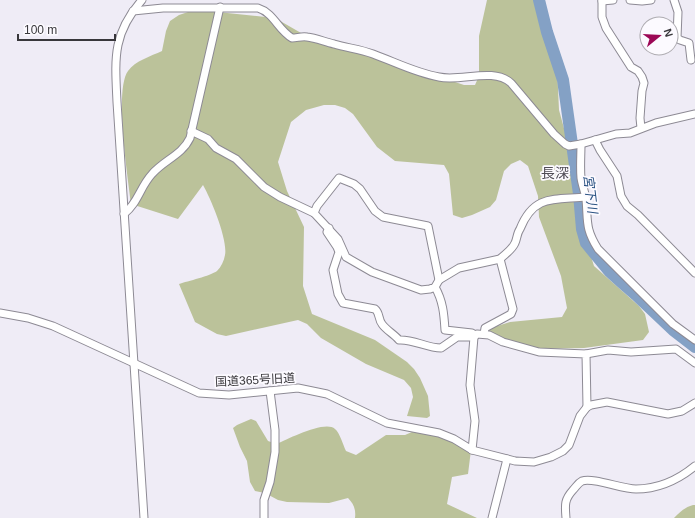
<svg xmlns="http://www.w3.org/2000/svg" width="695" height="518" font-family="Helvetica,'Noto Sans JP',sans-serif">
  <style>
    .green { fill: #bbc29a }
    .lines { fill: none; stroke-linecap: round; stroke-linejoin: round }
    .river { stroke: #84a1c5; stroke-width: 12 }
    .minor-casing { stroke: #8d8a94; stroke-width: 9 }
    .minor { stroke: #fff; stroke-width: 7 }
    .labels { text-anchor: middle; stroke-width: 3.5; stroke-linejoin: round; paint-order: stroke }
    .street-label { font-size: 12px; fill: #38373b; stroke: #fcfaff }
    .water-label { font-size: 13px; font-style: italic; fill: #275080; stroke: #fcfaff }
    .quarter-label { font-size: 14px; fill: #504d56; stroke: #fcfaff }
  </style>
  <rect width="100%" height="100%" fill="#efecf6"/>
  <g class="green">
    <path d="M487,0H545L546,31L557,67L559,110L577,176L575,206L594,266L639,306L645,314L649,332L643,340L584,348L534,349L492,337L485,330L510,322L562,317L567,308L561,276L539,217L538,196L528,166L520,160L511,164L504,171L496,200L490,207L472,215L462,218L453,215L449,174L444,165L395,161L377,147L353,114L345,108L335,105H324L306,110L291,122L278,162L287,191L304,227L303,286L312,314L375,340L407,362L414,369L420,378L428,396L430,416L427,418L407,416L413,397L411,388L404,380L366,364L321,338L307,324L298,320L226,336L217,334L195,322L179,284C188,281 210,276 217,271C221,267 224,261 225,255C228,240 211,199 203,185L178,219L131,204C128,178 114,90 128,71C135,61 151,56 162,51L166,31L170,21L179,15L188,12L208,11L275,18L308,37L328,40L464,85H475L479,76V36Z"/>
    <path d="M251,419L256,421L268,441L277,444C288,439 325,420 335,429C340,433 343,445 346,451L356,455L386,435H405L412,432L445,435L471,450L468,474L452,477L447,504L477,518H355C356,510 354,504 348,498L329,503L287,502L278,500L265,493L255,491L250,482L247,461L240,447L233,428L237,425Z"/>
    <path d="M693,505H695V518H674C680,512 685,507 693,505Z"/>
  </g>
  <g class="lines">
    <polyline class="river" points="539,0 547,32 563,80 579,194 582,229 586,243 609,271 620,281 636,295 673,330 695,347"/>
    <g class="minor-casing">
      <g id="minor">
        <path d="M142,0C112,34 115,59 117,102L144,518"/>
        <polyline points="602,0 602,17 606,28 631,67 638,71 642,77 644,83 642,91 640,118 641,128"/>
        <polyline points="630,0 642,1 651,0"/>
        <polyline points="674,0 678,12 677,38 680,40 689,43 691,60"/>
        <polyline points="602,1 613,0"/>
        <path d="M133,11L163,8H258C274,13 278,30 292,38C297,38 302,36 307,37C316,38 325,42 334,44C347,48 360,49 373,54C395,62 416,73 439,77C461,82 493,67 511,83L554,134L565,144L569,146L581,144L616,134L630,133L656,123L695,114"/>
        <polyline points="191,131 208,139 216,148 236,159 264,187 280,197 314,213"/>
        <polyline points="595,140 600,150 617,176 621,196 627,206 638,215 695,273"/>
        <path d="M581,144C581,155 580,167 581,178C582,185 585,192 586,199C588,222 585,228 598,249L673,324L695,340"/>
        <polygon points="339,178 354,184 360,189 375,211 383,217 428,226 439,280 435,287 430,289 421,290 372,272 346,257 338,239 314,213 317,206"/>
        <path d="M124,214C138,203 140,187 152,174C164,160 182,155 190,138L220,7"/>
        <path d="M329,228L327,232L337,247L339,252L333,270L338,294L343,303L375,309C380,313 378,319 382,324C386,330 394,334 399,340C413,339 427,348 441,348L457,337H474L477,334L489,335L503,342L539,352L586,354L587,407"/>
        <path d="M500,259C505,254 512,250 515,243C517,239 517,233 520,229C534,194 554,200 586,197"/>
        <polyline points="439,280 459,268 500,259 513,309 511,314 485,328 484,334"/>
        <path d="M435,287C443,301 444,314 445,330L472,333"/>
        <polyline points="0,313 28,318 53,326 199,393 229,395 298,388 327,394 387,423 439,433 454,439 472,450 515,461 534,462 551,457 563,451 569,445 580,416 587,407 591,405 607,402 668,414 682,411 695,403"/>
        <polyline points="586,354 608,350 631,352 676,349 695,363"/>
        <polyline points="472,450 475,421 470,385 474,337"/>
        <polyline points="264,518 264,500 270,482 275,452 275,430 270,391"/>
        <polyline points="492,518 507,459"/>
        <path d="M566,518C565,505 564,500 573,490C576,487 578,483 582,481C593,477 622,489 636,489C658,489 678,480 695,466"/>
      </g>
    </g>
    <use href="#minor" class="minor"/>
  </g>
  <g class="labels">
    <g class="street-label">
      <text transform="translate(255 380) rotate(-3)" y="4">国道365号旧道</text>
    </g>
    <g class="water-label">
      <text transform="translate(591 194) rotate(83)" y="5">宮下川</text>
    </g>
    <g class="quarter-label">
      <text x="555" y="178">長深</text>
    </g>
  </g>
  <g transform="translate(659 36) rotate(72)"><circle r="19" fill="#fcfaff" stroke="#aeacb1"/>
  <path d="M0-3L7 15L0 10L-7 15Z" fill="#9c0856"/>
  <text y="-6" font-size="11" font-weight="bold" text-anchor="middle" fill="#38373b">N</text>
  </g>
  <path d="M18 34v6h97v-6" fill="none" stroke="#38373b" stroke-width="2"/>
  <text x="24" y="34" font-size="12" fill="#38373b" stroke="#fcfaff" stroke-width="3" paint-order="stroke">100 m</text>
</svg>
